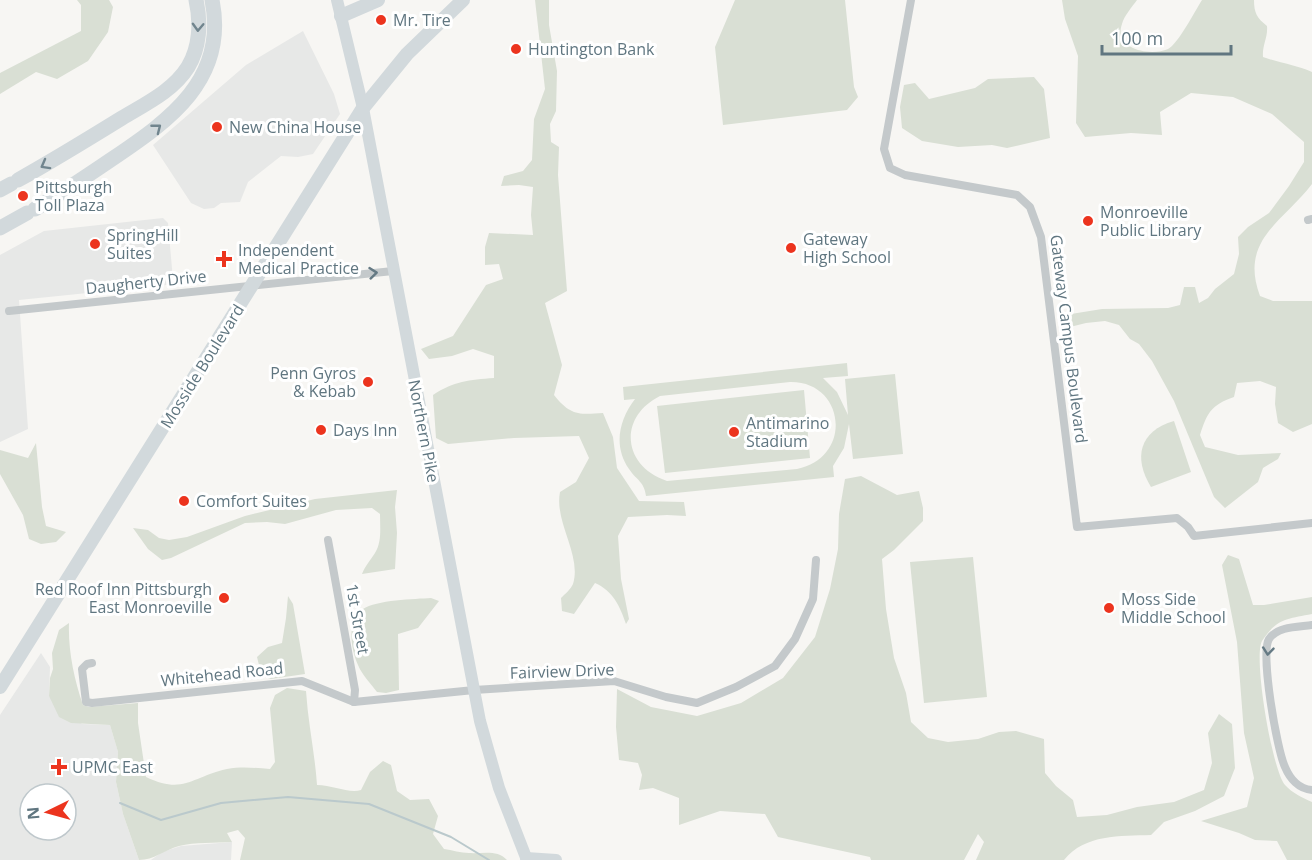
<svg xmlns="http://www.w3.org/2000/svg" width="1312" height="860" font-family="'Open Sans',sans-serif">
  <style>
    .built { fill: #e7e8e7; fill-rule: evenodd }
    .green { fill: #d9dfd4; fill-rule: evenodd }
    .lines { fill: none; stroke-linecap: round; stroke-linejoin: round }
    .stream { stroke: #bac9cc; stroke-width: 2 }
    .street { stroke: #c4c9cb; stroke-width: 8 }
    .secondary { stroke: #d2d9dc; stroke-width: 12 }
    .primary { stroke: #d2d9dc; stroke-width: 14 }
    .highway { stroke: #d2d9dc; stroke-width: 15 }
    .oneway { stroke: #71858e }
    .oneway2 { stroke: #657a84 }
    .poi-dot { fill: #ec341e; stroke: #fff; stroke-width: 2 }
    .labels { text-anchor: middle; stroke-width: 6; stroke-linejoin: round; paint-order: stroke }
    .poi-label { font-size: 16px; fill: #607680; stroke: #fff; text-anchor: start }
    .street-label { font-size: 16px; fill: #607680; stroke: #fff }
  </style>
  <rect width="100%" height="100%" fill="#f7f6f3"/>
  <g class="built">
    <polygon points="303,31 334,94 340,114 313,154 298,157 281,156 248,182 240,202 221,203 214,208 204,209 191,203 153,145 246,65"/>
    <polygon points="163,218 168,223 173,280 166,285 19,300 28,429 0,442 0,255 44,231"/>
    <path d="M41,653L50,667L49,696L82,724L110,725L118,752L116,782L123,814L139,860H0V715ZM30,794H66V830H30Z"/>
    <polygon points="232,842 231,860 151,860 162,852 181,846"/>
  </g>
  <g class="green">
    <polygon points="77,0 109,0 113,7 108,32 88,61 57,79 36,72 0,94 0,73 81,31 81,5"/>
    <path d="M535,0H549V25L557,71L556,111L550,124L551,142L559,147L558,175L567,291L545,303L562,365L554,395C570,415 578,415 603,413L613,437L617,468L639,501L684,502L686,516L667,515L628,517L618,536L621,579L629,619L626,624C620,606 613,591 595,583L574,614L562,611L561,598C565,594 571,589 573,584C582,555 554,522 560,492L576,482L589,458L579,436L514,438L448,444L436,438L433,395C454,381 469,380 494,378V356L473,349L452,356L429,359L421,349L453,336L486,285L503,279L499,264L485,265V247L489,233L533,235L531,215L533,187L519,185L501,186L504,176L523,171L532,160L534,119L545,89Z"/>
    <polygon points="735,0 845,0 854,87 858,97 847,110 723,125 715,47"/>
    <path d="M1062,0H1137C1132,7 1124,16 1122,24C1113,49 1150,57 1168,49C1178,44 1195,11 1202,0H1254C1254,13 1257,18 1267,26C1268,38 1262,45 1263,57C1280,63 1296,65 1312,72V184C1283,222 1239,240 1260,296L1273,301H1312V424L1293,432L1278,423L1275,404L1276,387L1260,381L1237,383L1234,397C1211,405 1207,413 1200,435L1205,447L1238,455L1281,453L1278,459L1263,468L1258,482L1225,508L1214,497L1174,401L1152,361L1139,344L1130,339L1119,325L1105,321L1086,323L1070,327L1065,321L1071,314L1102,309L1168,308L1180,305L1184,287H1195L1199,303L1208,298L1215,289L1234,274L1239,254L1238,237L1248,227L1269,213L1289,186L1304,162V142L1272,114L1233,97L1191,93L1160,112L1162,135L1131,133L1085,137L1076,123L1078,56L1065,19Z"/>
    <polygon points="1034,77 1044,89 1050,138 1007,148 992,145 958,147 922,141 902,128 900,107 904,85 915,83 929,99 975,88 988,79"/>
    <path d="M847,363L848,376L823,378L837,392L848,415L845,379L895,374L903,454L853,459L849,424L844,448L833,466L834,477L646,496C644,481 637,481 629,469C613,446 619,420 635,399L624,400L623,387ZM790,382C845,381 854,457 797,469L667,481C622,466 618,417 660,396Z"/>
    <polygon points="804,390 810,458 665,473 657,406"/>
    <path d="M1174,421L1191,472L1151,487C1133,458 1139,431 1174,421Z"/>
    <polygon points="36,443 42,507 46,526 66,532 56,542 41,544 29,539 23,515 0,474 0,450 28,458"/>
    <path d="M861,476L897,495L919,491L923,508V521L894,550L882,559L886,609L894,658L906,693L911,722L928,738L948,742L978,739L999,732L1016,731L1044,739L1045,773L1056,786L1073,800L1077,817L1107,815L1137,807L1174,802L1204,790L1212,763L1208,733L1219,714L1232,724L1235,768L1224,796L1195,811L1164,822L1151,835C1120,836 1085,834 1064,860H976L984,842L978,834L964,860H871L870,857L778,837L765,814L720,811L679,825V798L653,788L639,790L642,775L638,763L619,760L616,727L617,689L651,707L697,716L741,703L783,678L815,637L830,589L838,549L839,514L845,479Z"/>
    <path d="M397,490L395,507L397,533L395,569L362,574C365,566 370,561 375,553C382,542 380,527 380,514L372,508L336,510L285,524L267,522L245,523L171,558L162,560L148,549L133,528L148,530L159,538L169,540L187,537L245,516L315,499Z"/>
    <path d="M1228,555L1239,559L1253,605H1264L1312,597V614C1287,619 1277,618 1262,641C1253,657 1272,770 1285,785C1292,793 1303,798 1312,802V860H1287L1277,841L1255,840L1239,833L1201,821L1247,807L1254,778L1244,733L1237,642L1222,565Z"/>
    <polygon points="973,557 987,697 924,703 910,562"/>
    <polygon points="288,596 293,604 305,674 271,679 264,677 260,669 257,657 268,647 282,643 286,618"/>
    <path d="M431,598L439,601L418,628L398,634L399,690L386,693L377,692C371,684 362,675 358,665C351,649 346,621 363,609C376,600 415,599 431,598Z"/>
    <path d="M69,623C68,650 74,679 83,705L89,707L138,703V723L146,777C184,795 191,777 227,769C242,766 256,768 270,769L275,762L270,708L275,695L287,688L306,691C308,723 315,754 317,785C333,785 349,794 361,790L370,772L383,761L391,765L397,791L410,800L429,799L438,816L433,834L444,849C452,850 461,853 469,853C482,854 497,849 507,860H240L245,838L238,830L227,833L232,842C215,843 195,842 179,846C164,850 154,860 139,860L123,814L116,782L118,752L110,725L71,723L59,717L49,696L50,678L53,669L52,653L59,630Z"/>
  </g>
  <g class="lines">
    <polyline class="stream" points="120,803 161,820 221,803 288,797 369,804 451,837 489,860"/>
    <g class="street">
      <polyline points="911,0 884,149 890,168 905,175 1017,195 1030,207 1041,237 1077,527 1177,518 1188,527 1194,536 1312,523"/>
      <polyline points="1308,220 1312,219"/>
      <polyline points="9,311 393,271"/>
      <polyline points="328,540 355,690 354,702"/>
      <path d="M1312,625C1298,627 1278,626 1269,639C1260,653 1277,750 1285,767C1290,779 1299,789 1312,790"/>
      <polyline points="92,663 87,664 82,669 86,702 92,703 302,681 354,702 474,690 614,681 666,697 697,703 736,687 775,666 795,639 813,599 816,560"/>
    </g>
    <g class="secondary">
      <polyline points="337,0 363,108 480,721 499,788 527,860"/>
      <polyline points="526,858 556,860"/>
    </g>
    <g class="primary">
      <polyline points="341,16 378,0"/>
      <polyline points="0,687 363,108 407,54 463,0"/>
    </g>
    <g class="highway">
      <path d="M18,180C54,160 88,139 122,118C145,104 173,91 188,67C200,47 201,22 196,0"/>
      <polyline points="0,190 11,184"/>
      <path d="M35,209C62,193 87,176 112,159C170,120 228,79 212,0"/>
      <polyline points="0,228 27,213"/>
    </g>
  </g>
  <defs><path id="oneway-chevron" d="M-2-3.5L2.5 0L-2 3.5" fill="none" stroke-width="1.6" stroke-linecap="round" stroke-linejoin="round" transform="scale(1.5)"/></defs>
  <g class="oneway">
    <use href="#oneway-chevron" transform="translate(198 27) rotate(92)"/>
    <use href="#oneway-chevron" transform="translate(157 128) rotate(-38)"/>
    <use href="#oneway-chevron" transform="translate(45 165) rotate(151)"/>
  </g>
  <g class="oneway2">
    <use href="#oneway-chevron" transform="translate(373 273) rotate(-6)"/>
    <use href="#oneway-chevron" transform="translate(1268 651) rotate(96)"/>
  </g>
  <g class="poi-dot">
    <circle cx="381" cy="20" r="6"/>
    <circle cx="516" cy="49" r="6"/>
    <circle cx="217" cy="127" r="6"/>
    <circle cx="23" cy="196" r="6"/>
    <circle cx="1088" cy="221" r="6"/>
    <circle cx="95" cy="244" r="6"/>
    <circle cx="791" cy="248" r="6"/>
    <path d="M221 250h6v6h6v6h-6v6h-6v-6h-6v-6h6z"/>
    <circle cx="368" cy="382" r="6"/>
    <circle cx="321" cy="430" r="6"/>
    <circle cx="734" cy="432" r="6"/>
    <circle cx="184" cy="501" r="6"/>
    <circle cx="224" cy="598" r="6"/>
    <circle cx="1109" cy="608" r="6"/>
    <path d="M56 758h6v6h6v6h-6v6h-6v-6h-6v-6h6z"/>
  </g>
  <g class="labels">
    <g class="poi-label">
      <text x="393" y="26">Mr. Tire</text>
      <text x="528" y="55">Huntington Bank</text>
      <text x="229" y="133">New China House</text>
      <text x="35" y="193">Pittsburgh<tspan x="35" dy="18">Toll Plaza</tspan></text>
      <text x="1100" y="218">Monroeville<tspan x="1100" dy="18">Public Library</tspan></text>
      <text x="107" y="241">SpringHill<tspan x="107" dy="18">Suites</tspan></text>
      <text x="803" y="245">Gateway<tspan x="803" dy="18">High School</tspan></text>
      <text x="238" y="256">Independent<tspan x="238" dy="18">Medical Practice</tspan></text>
      <text x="356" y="379" text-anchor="end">Penn Gyros<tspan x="356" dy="18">&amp; Kebab</tspan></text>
      <text x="746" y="429">Antimarino<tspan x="746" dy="18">Stadium</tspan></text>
      <text x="333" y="436">Days Inn</text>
      <text x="196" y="507">Comfort Suites</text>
      <text x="212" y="595" text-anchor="end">Red Roof Inn Pittsburgh<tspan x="212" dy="18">East Monroeville</tspan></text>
      <text x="1121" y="605">Moss Side<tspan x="1121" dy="18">Middle School</tspan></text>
      <text x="72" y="773">UPMC East</text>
    </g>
    <g class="street-label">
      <text transform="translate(146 282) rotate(-6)" y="6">Daugherty Drive</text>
      <text transform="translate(1069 339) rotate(83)" y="6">Gateway Campus Boulevard</text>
      <text transform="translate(202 366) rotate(-58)" y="6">Mosside Boulevard</text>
      <text transform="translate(424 431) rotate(79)" y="6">Northern Pike</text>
      <text transform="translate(358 619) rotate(80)" y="6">1st Street</text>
      <text transform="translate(562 671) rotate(-2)" y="6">Fairview Drive</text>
      <text transform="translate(222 674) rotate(-6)" y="6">Whitehead Road</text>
    </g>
  </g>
  <g transform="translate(48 812) rotate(265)"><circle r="28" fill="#ffffff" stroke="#bfc8cc" stroke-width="1.5"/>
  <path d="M0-4.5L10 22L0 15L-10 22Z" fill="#ec341e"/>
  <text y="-9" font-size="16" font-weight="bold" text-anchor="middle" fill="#607680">N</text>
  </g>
  <path d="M1102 45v9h129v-9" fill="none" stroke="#607680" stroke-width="3"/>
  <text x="1111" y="45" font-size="18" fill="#607680" stroke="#ffffff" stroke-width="4.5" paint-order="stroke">100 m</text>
</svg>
